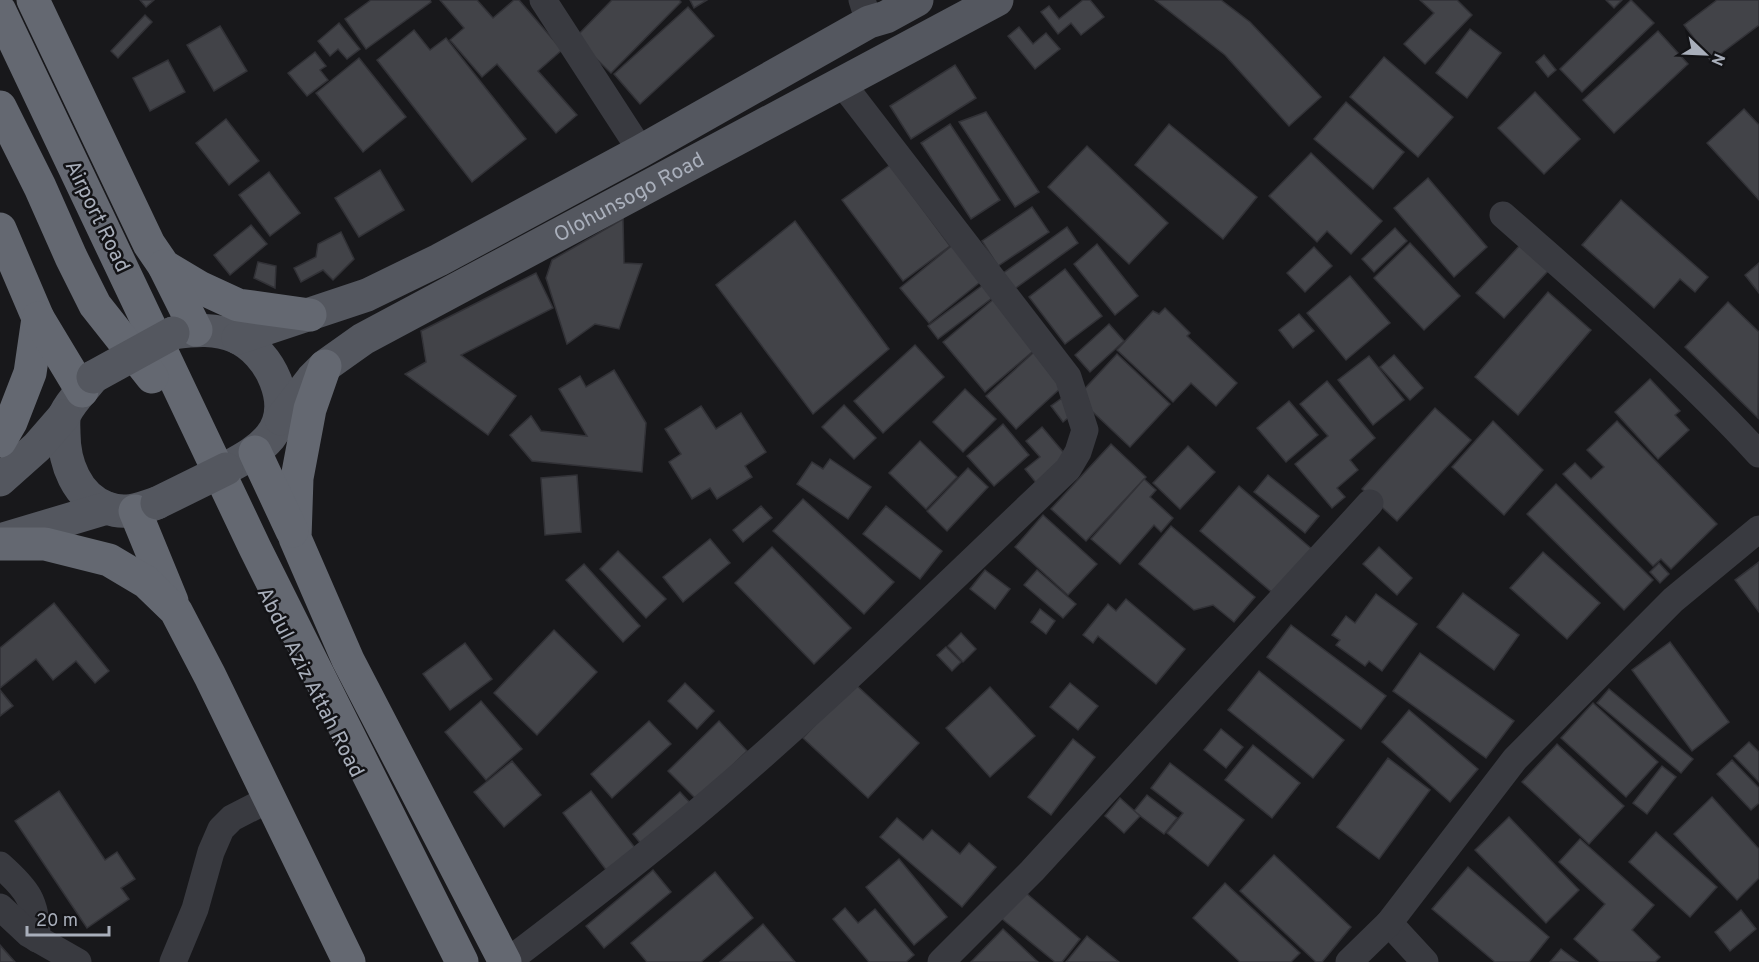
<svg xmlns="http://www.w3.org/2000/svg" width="1759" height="962" font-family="Overpass,sans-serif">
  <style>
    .building { fill: #424348; stroke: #323237; stroke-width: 1.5 }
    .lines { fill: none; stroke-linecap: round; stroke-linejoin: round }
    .minor { stroke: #393a40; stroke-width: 27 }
    .major { stroke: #54575f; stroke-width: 33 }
    .highway { stroke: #646871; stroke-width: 33 }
    .major-bridge { stroke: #54575f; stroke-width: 33 }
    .labels { text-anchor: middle; stroke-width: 5; stroke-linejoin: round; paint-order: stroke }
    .street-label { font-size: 21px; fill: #a9afbb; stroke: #131316 }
  </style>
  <rect width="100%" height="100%" fill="#18181b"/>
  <g class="building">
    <polygon points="140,0 154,0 146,7"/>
    <polygon points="371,0 430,0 431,2 366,49 345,19"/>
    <polygon points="440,0 477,0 493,18 514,0 519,0 562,50 538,71 577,115 556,133 497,64 482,77 450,40 464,28"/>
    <polygon points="612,0 679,0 681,2 611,73 575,38"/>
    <polygon points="690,0 707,0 694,8"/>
    <polygon points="1083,0 1090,0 1104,17 1081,35 1071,23 1058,34 1041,12 1049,6 1059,19"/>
    <polygon points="1155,0 1221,0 1250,22 1321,97 1289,126 1225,55"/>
    <polygon points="1420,0 1457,0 1472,15 1425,64 1404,44 1434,13"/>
    <polygon points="1606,0 1622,0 1614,8"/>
    <polygon points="1631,0 1654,23 1582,92 1560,69"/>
    <polygon points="1717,0 1759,0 1759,25 1711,61 1684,25"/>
    <polygon points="688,7 714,36 640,104 614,74"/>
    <polygon points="145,15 152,22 118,58 111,51"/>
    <polygon points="339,23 360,49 347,59 338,49 330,56 318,41"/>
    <polygon points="220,26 247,71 214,91 187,45"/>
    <polygon points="1019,27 1033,44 1046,33 1060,49 1035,69 1008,36"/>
    <polygon points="1470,29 1501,53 1467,98 1436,73"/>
    <polygon points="414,30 430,50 446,38 526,139 472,182 377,60"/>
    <polygon points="1658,31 1688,64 1614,133 1583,100"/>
    <polygon points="315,52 326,66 320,70 328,80 307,96 288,73"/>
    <polygon points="1544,55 1556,70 1548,77 1536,62"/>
    <polygon points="1384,57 1453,117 1418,157 1350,97"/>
    <polygon points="359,58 406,117 363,152 316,93"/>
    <polygon points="168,60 185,92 150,111 133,78"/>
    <polygon points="955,65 976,98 911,139 890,106"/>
    <polygon points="1535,92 1580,139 1544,174 1498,128"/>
    <polygon points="1346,102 1404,152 1373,189 1314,139"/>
    <polygon points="1744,109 1759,125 1759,200 1707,143"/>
    <polygon points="986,112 1039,192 1015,207 959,122"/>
    <polygon points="226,119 259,161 229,185 196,143"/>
    <polygon points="950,124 1000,200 971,219 921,143"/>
    <polygon points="1169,124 1257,197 1223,239 1135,165"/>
    <polygon points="1087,146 1168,223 1129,264 1048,187"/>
    <polygon points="1311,153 1382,221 1351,254 1327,231 1317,242 1269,196"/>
    <polygon points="890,165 950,246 903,281 842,200"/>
    <polygon points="380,170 404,210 359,237 335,198"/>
    <polygon points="269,172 300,213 270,236 239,195"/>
    <polygon points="1428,178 1487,247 1454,277 1394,208"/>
    <polygon points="1621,200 1708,277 1695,292 1680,279 1654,308 1582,245"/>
    <polygon points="1032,207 1049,232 998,266 982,241"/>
    <polygon points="623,219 624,263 642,264 619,329 595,324 567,344 546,278 552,260"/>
    <polygon points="795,221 889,349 813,414 716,285"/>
    <polygon points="251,225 267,244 230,275 214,255"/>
    <polygon points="1067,227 1078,243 1013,290 1002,274"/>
    <polygon points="1395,228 1407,241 1374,272 1362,259"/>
    <polygon points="341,232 354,259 333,280 323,270 301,282 294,268 316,257 318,244"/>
    <polygon points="955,243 984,279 929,323 900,288"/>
    <polygon points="1410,243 1460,296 1424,330 1374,278"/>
    <polygon points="1097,244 1138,296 1115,315 1074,264"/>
    <polygon points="1521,244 1549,270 1504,318 1476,293"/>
    <polygon points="1314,247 1332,266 1305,292 1287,273"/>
    <polygon points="258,262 276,266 275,288 254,278"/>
    <polygon points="1759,263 1759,293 1745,275"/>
    <polygon points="1065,269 1102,316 1065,344 1029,297"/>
    <polygon points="536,273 553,308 461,355 516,396 488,435 405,374 426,362 421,331"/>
    <polygon points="1350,276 1390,323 1346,360 1307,313"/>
    <polygon points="987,282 996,295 938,339 928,326"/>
    <polygon points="1548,292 1591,330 1518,415 1475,377"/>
    <polygon points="996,297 1038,347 985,392 943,342"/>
    <polygon points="1728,302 1759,332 1758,418 1685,347"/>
    <polygon points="1165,308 1190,333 1187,336 1237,383 1216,406 1191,383 1173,402 1117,350 1153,311 1159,314"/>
    <polygon points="1299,314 1314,331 1293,348 1279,330"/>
    <polygon points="1109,324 1124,341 1090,372 1075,355"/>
    <polygon points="915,345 944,377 883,433 854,401"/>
    <polygon points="1034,352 1064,385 1016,429 986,396"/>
    <polygon points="1117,354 1170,404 1130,447 1077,397"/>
    <polygon points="1394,355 1423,388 1410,400 1380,367"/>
    <polygon points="1369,356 1404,400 1373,425 1338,380"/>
    <polygon points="614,370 646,423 642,472 532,461 510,435 531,416 541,431 587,436 559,389 580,376 586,387"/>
    <polygon points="1650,379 1680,411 1675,415 1689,430 1658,459 1615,412"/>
    <polygon points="1327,381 1375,438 1350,460 1358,470 1337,488 1345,497 1332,508 1295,464 1328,436 1300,404"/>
    <polygon points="965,389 996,419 963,452 933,422"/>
    <polygon points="1062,398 1074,413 1063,422 1051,406"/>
    <polygon points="1289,401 1318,435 1286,462 1257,428"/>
    <polygon points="844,405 876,438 854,459 822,427"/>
    <polygon points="701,406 716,429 741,413 766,452 745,466 752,477 717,499 710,488 692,499 669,462 681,454 665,429"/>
    <polygon points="1435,408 1471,440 1397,521 1362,489"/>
    <polygon points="1493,421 1543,470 1504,515 1452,467"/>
    <polygon points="1617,421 1717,524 1671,569 1661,559 1653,566 1563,474 1575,463 1591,479 1604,467 1587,450"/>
    <polygon points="1003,424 1029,455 994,486 967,456"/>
    <polygon points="1042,427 1069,459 1038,485 1025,469 1040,457 1026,441"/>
    <polygon points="920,441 957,477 926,509 889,473"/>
    <polygon points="1111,444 1146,477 1086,541 1051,509"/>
    <polygon points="1188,446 1215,472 1180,509 1153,483"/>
    <polygon points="830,459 871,487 848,519 797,484 812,462 823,469"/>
    <polygon points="968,468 988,487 947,531 927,511"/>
    <polygon points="577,475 581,532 545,535 541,478"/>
    <polygon points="1268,475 1319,516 1305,533 1254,492"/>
    <polygon points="1144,479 1156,490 1150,497 1173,518 1161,532 1154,525 1120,564 1091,539"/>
    <polygon points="1556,484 1653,580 1624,610 1527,514"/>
    <polygon points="1239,486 1313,550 1275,595 1200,531"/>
    <polygon points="803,499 894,582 864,614 773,531"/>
    <polygon points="761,506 772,518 743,542 733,530"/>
    <polygon points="886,506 942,551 920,579 863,534"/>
    <polygon points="1043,515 1097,564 1068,595 1015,547"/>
    <polygon points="1171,526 1255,597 1234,622 1213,605 1194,610 1139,564"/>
    <polygon points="710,539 730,563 683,602 663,577"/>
    <polygon points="772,547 851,628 814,664 735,583"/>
    <polygon points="1379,547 1412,578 1397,595 1363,564"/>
    <polygon points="618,551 666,599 646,618 600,569"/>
    <polygon points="1543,552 1600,603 1567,639 1510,588"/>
    <polygon points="1759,562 1759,612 1735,580"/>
    <polygon points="1659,563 1669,574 1660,583 1650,572"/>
    <polygon points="584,564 640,626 623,642 566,580"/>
    <polygon points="985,570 1010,589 995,609 970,589"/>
    <polygon points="1037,570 1076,604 1063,618 1024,585"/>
    <polygon points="1463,593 1519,635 1494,670 1437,627"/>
    <polygon points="1376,594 1417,624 1382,671 1369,661 1365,666 1336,645 1340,640 1332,635 1346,616 1355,623"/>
    <polygon points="1126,599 1185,649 1156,684 1098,636 1093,643 1083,635 1108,604 1116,611"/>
    <polygon points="54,603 109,671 95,683 76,661 53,680 36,659 0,688 0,648"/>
    <polygon points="1040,609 1055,621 1046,634 1031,622"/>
    <polygon points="1291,625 1386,696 1361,729 1267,657"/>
    <polygon points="554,630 597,672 537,735 494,693"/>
    <polygon points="961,633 976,649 963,662 948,646"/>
    <polygon points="1670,642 1729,722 1692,751 1632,670"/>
    <polygon points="465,643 492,679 450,710 423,674"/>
    <polygon points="946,647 961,662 952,671 937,655"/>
    <polygon points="1420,653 1514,721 1486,758 1393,691"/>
    <polygon points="1259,671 1344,740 1313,778 1228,710"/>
    <polygon points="685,683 714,711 697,729 668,701"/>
    <polygon points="854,683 919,743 868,798 803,738"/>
    <polygon points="1070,683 1098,706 1078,730 1050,707"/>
    <polygon points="990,687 1035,736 990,777 946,728"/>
    <polygon points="1609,689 1693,759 1681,773 1597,703"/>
    <polygon points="0,690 13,706 0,716"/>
    <polygon points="481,701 522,749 486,780 445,732"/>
    <polygon points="1593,703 1658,762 1626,797 1561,738"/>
    <polygon points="1409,710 1478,769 1450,802 1382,742"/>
    <polygon points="649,721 671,744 612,798 591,774"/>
    <polygon points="719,721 747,751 697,800 668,771"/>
    <polygon points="1221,729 1243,747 1226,768 1204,750"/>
    <polygon points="1073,739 1095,757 1051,815 1028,797"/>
    <polygon points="1749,742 1759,752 1759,782 1734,756"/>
    <polygon points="1557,744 1624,806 1589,844 1522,782"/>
    <polygon points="1253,745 1300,783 1272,818 1225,780"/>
    <polygon points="1388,758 1430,790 1379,859 1337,827"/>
    <polygon points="1732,760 1759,788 1759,803 1751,810 1717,774"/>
    <polygon points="512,761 541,795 504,827 474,792"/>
    <polygon points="1170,763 1244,820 1208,866 1167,833 1183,813 1151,788"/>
    <polygon points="1662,766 1676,777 1647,814 1633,803"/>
    <polygon points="59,791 105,860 117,852 135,879 121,888 129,899 87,928 15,821"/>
    <polygon points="591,791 639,853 610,875 563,813"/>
    <polygon points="680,792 694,807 646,850 633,834"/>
    <polygon points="1147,795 1177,818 1164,834 1134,811"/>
    <polygon points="1712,797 1759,849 1759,878 1737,900 1674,834"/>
    <polygon points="1120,798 1140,816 1124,833 1105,816"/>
    <polygon points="1509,817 1579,890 1546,923 1475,850"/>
    <polygon points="897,818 923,840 932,830 960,854 969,843 996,867 962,907 880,837"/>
    <polygon points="1656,832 1717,887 1690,917 1629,862"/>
    <polygon points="1580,839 1654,905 1632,930 1660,957 1655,962 1600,962 1574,939 1605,904 1559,862"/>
    <polygon points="1274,855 1351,927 1322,962 1316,962 1240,891"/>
    <polygon points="899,859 947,917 914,945 866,887"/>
    <polygon points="1468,867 1549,937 1529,962 1495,962 1432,909"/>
    <polygon points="653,870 671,892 604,948 586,926"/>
    <polygon points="715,872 753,918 701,962 647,962 631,943"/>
    <polygon points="1225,883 1300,953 1291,962 1240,962 1193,918"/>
    <polygon points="1019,887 1080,939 1062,962 1055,962 996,914"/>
    <polygon points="845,908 858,923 875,909 914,955 906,962 869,962 833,919"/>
    <polygon points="1741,910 1756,929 1730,951 1715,932"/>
    <polygon points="763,924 795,962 720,962"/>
    <polygon points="1003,929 1038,962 971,962"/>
    <polygon points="1087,936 1119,962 1066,962"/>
    <polygon points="0,945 15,962 0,962"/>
    <polygon points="1561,949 1578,962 1550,962"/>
  </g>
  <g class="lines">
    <g class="minor">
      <polyline points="543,0 641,151"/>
      <polyline points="862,0 869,22"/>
      <path d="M1503,215C1590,292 1680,368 1759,454"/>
      <path d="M0,865C27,889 37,901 37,939"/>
      <polyline points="0,907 29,934 78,962"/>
      <polyline points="1389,923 1425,962"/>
      <polyline points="173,962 195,909 211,852 221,829 232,818 269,799"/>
      <path d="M507,962C580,906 654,850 723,790C842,688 954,577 1068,469L1078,452L1085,430L1068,377L841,82"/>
      <polyline points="941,962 1032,871 1370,503"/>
      <polyline points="1349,962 1389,923 1515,759 1673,600 1759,529"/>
    </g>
    <g class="major">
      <path d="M173,333C195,330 216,328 236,337C270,352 296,405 270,437C259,450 245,458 230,466"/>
      <polyline points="238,338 367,295 439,260 641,151 869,22 886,17 917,0"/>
      <path d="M93,377C84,389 71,401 65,414C63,420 64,427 64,433C64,462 76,497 107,508C125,515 140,509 157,503"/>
      <path id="s1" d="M281,419L312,379L325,366L363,339L997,0"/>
      <polyline points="0,480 37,447 64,416"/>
      <polyline points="0,540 107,508"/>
    </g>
    <g class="highway">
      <polyline points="33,0 149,244 164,266 199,287 238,305 310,315"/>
      <polyline points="0,11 255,548 462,962"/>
      <polyline points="0,107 40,187 71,257 95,305 152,377"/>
      <polyline points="0,229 38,318 30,373 11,422 0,441"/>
      <polyline points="164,266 196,330"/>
      <polyline points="38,318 82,391"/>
      <polyline points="325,366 310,409 297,478 295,538 348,660 505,962"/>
      <polyline points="255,452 292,531"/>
      <polyline points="135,511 172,601"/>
      <polyline points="0,544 45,544 109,560 146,582 176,611 210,676 349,962"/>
    </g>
    <g class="major-bridge">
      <polyline points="93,377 173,333"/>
      <polyline points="157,503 226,469"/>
    </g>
  </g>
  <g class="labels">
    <g class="street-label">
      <text dy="7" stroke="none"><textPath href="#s1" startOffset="417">Olohunsogo Road</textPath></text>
      <text transform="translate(98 216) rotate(64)" y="7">Airport Road</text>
      <text transform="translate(311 682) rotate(63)" y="7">Abdul Aziz Attah Road</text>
    </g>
  </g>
  <g transform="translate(1705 54) rotate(113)" stroke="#131316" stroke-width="4.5" paint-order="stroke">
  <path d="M0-4.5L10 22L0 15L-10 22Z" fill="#a9afbb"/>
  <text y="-9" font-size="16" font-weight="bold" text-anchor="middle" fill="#a9afbb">N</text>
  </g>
  <path d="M27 926v9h82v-9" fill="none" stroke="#a9afbb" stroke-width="3"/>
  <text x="36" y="926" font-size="18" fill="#a9afbb" stroke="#131316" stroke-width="4.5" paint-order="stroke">20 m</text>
</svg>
